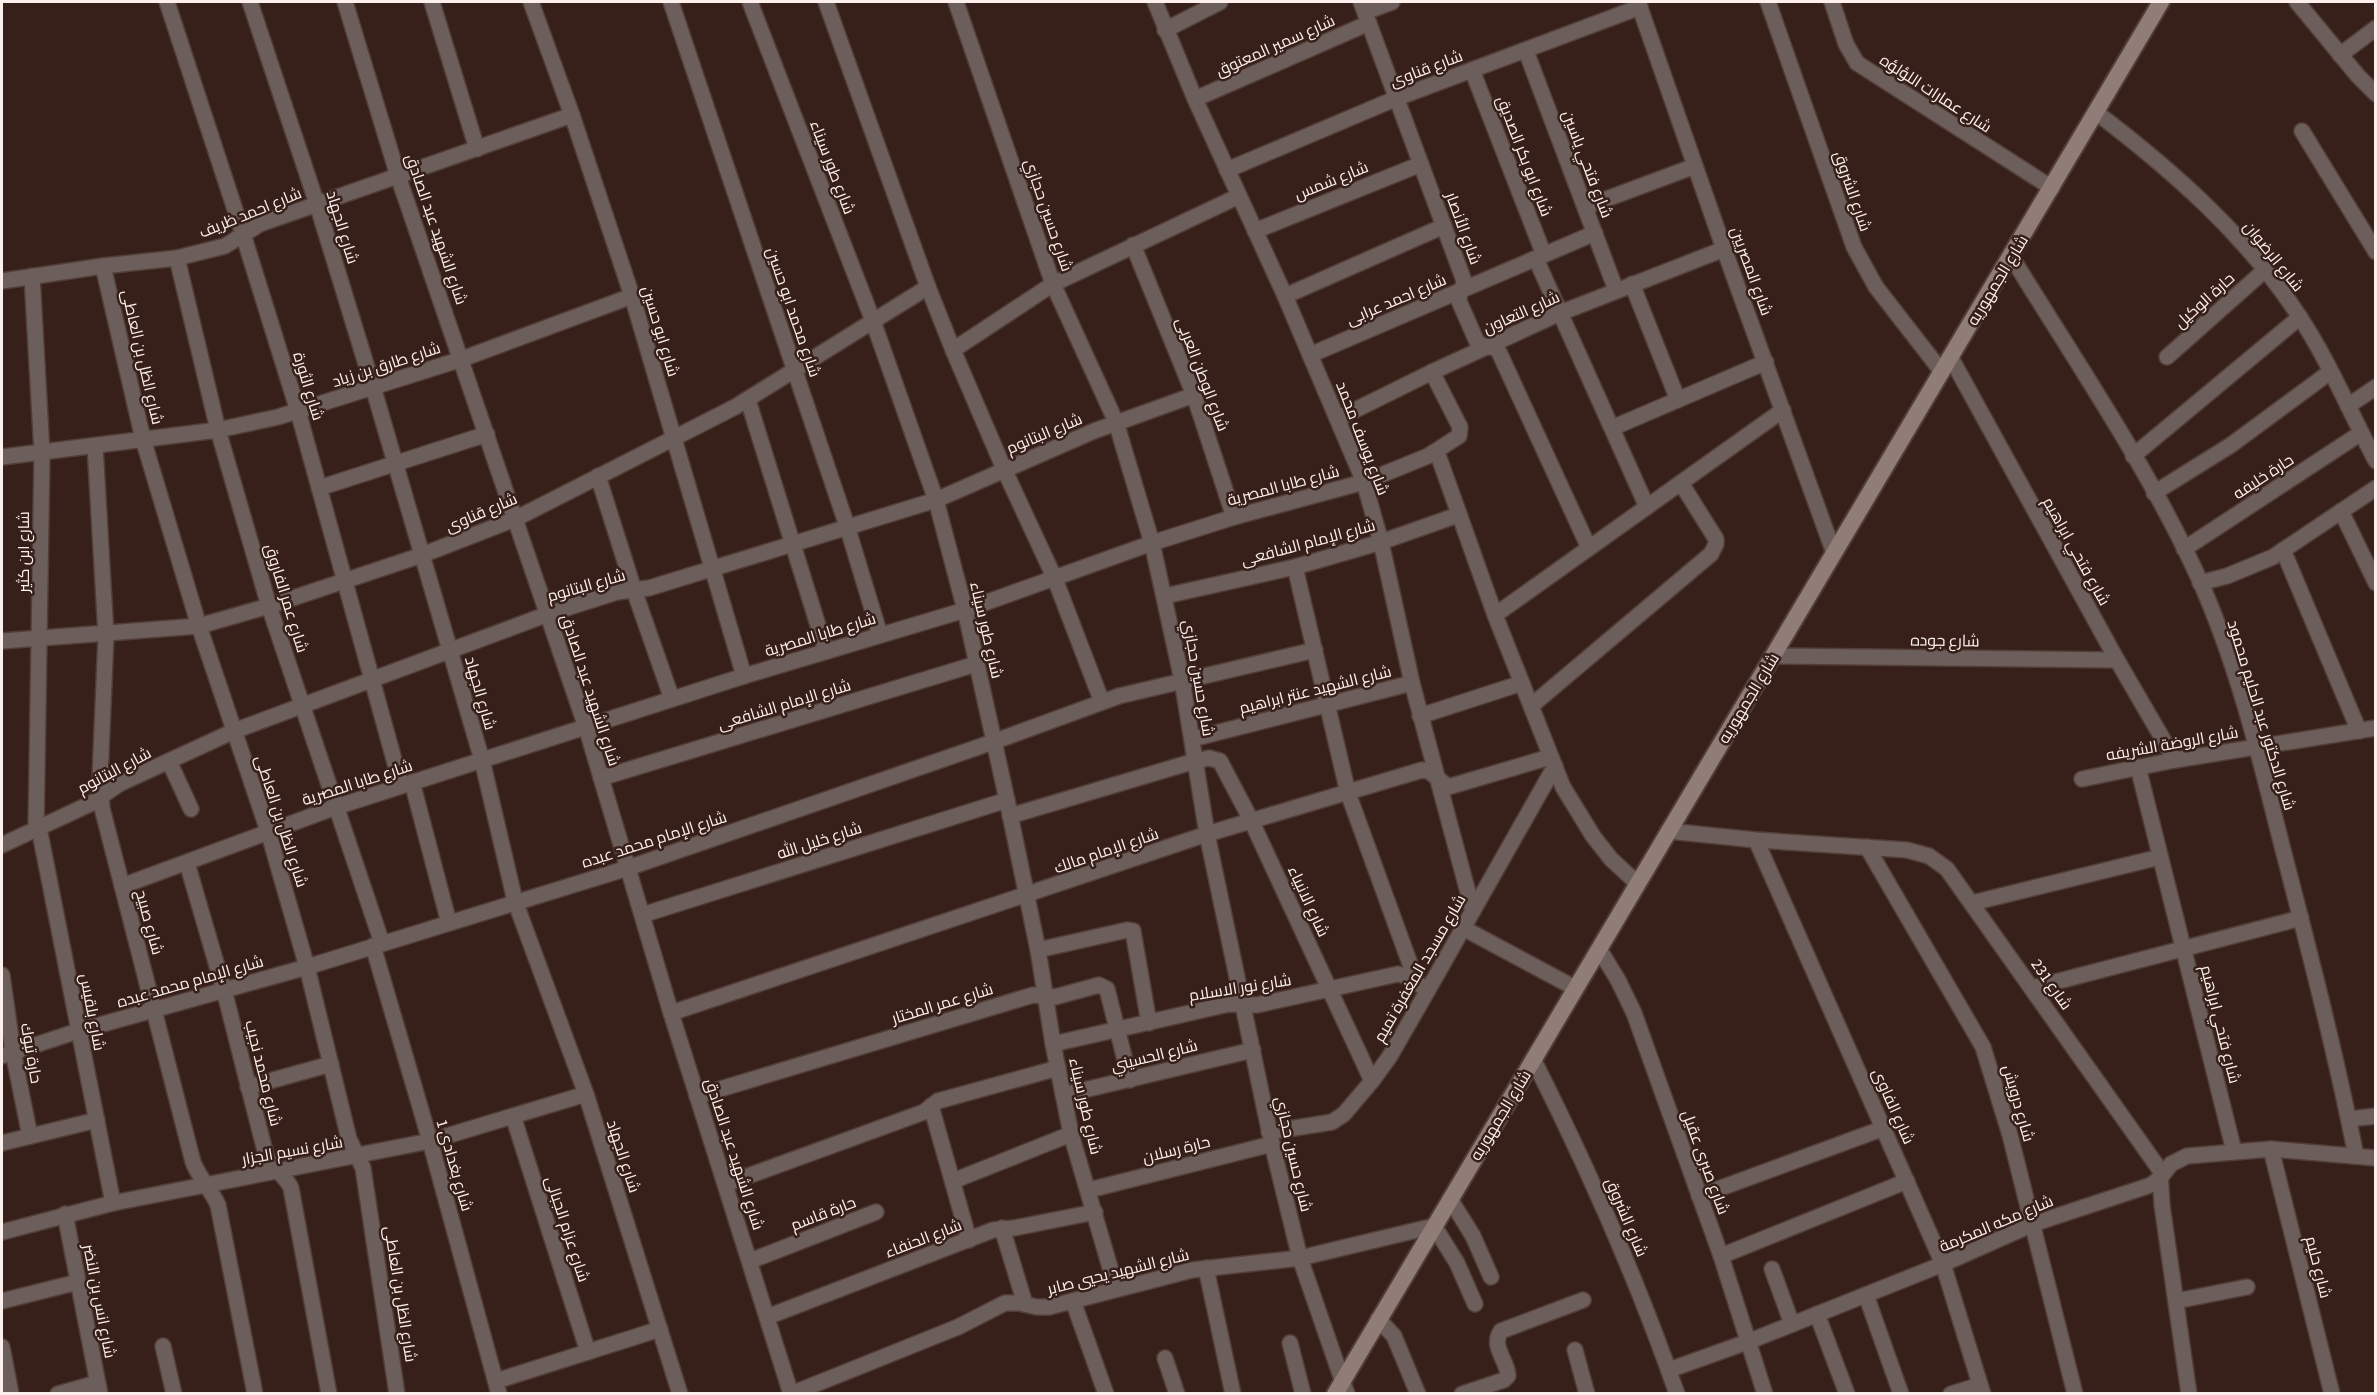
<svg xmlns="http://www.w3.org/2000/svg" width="2377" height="1395" font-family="'Source Sans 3',Cairo,sans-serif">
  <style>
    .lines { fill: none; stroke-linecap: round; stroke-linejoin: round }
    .minor-casing { stroke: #533d37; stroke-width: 18 }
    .secondary-casing { stroke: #533d37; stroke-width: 20 }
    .minor { stroke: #6b5e5b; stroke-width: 15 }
    .secondary { stroke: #917d78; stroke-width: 16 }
    .labels { text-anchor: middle; stroke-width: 5; stroke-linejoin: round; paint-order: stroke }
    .street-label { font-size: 16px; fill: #fdf0ec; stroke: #37201a }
  </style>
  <rect width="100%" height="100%" fill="#37201a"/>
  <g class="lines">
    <g class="minor-casing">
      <g id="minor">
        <polyline points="167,2 243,234 298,411 401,785"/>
        <polyline points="250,2 317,204 373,387 482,760 515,901 586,1094 680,1394"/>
        <polyline points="345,2 398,176 586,727 671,1013 791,1394"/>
        <polyline points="432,2 477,149"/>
        <polyline points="531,2 572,115 632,296 744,676"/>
        <polyline points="671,2 847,526 880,635"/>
        <polyline points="750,2 873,321 936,500 965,610 1007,800 1038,950 1053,1044 1071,1134 1116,1288"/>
        <polyline points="826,2 928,287 953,350 1004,469 1055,579 1102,702"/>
        <polyline points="956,2 1053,284 1116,422 1152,543 1182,680 1207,834 1272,1144 1300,1258 1347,1394"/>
        <polyline points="1155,2 1195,99 1285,296 1364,482 1381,542 1412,683 1473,911"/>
        <path d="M1361,2L1463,278C1466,287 1458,292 1459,301L1477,342L1483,346L1496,348L1499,352L1589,548"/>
        <polyline points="1638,2 1724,249 1834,553"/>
        <polyline points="1768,2 1854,247 1876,287 1942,372"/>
        <polyline points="1832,2 1846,44 1857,63 2052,188"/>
        <polyline points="2297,2 2358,76 2376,94"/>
        <polyline points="1365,12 1392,2"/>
        <polyline points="1165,30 1220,2"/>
        <polyline points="1526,51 1616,290"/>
        <polyline points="2340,55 2376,28"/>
        <polyline points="1472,70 1544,255"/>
        <polyline points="1195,99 1369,23"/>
        <path d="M2097,113C2173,171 2246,235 2299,316C2329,361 2350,413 2376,461"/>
        <polyline points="2302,131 2376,252"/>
        <polyline points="1227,170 1397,98 1640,7"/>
        <polyline points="1585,207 1695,166"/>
        <polyline points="1255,231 1421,164"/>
        <polyline points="1133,245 1194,395 1234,517"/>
        <path d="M2011,256C2076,362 2149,468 2200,581C2237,664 2259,754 2281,842C2308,946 2335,1050 2356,1156"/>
        <polyline points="177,258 218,430 269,606 382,943"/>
        <polyline points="1536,259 1647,507"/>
        <polyline points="103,266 143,439 199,626 268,831 307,967 349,1139 363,1168 397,1394"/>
        <polyline points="32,276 42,453 36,830"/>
        <polyline points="2,281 103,266 177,258 225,246 260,224 572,115"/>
        <polyline points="1632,284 1678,400"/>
        <polyline points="1285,296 1444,226"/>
        <polyline points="953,350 1053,284 1239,196"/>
        <polyline points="1310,355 1595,233"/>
        <polyline points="2167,357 2265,270"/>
        <polyline points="1951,358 2117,660 2175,760"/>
        <polyline points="748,400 826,651"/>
        <polyline points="2348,406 2376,387"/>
        <polyline points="1339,418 1432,372 1560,313 1724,249"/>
        <polyline points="1612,428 1766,362"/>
        <path d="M95,446L106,635L100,778L102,808L193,1162C199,1178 211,1189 218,1205L255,1394"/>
        <polyline points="1437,452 1495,615 1563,787 1593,836 1611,859 1637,883"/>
        <polyline points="2133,456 2300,317"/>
        <polyline points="2,457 218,430 278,417 462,359 632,296"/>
        <polyline points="598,476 634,590 672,699"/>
        <polyline points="319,488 487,434"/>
        <polyline points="2154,493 2231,445 2330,372"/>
        <polyline points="2341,511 2376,583"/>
        <polyline points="2184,549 2361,433"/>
        <polyline points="2283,550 2359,731"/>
        <polyline points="1295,567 1348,793 1417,983"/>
        <polyline points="2200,583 2227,576 2273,557 2376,488"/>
        <polyline points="1165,596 1295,567 1381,542 1458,515"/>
        <polyline points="1495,615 1783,410"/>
        <polyline points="2,641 199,626 269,606 422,555 515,519 735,407 928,287"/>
        <polyline points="1773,656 2117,660"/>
        <polyline points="1531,706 1711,554 1716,544 1716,539 1681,483"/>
        <polyline points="1420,716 1522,683"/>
        <polyline points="1192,739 1412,683"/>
        <polyline points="169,761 191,809"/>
        <polyline points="2138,767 2234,1151"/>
        <polyline points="601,778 976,664"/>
        <polyline points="2082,779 2175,760 2376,728"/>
        <polyline points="412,782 449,923"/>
        <polyline points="1010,816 1195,761 1209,758 1220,761 1251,820 1372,1081"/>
        <polyline points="39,828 113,1203"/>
        <polyline points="1668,831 1756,840 1907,850 1929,856 1947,869 2160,1170 2162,1205 2189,1394"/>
        <polyline points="1756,840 1943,1264 1983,1394"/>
        <polyline points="2,845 92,803 119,784 234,731 548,614 617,592 649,588 936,500 1094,431 1194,395"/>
        <polyline points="1867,847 1983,1047 2010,1135 2075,1394"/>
        <path d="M187,863L224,990L266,1155C271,1169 285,1174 291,1188L329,1394"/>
        <polyline points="122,886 336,807 744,676 965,610 1152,543 1234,517 1364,482 1428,456 1459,436 1460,427 1432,372"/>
        <polyline points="1972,903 2160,857"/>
        <polyline points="642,915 1007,800"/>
        <polyline points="1463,928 1575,988"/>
        <polyline points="373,946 430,1141 499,1394"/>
        <polyline points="1599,949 1618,980 1634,1013 1721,1256 1765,1394"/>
        <polyline points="1038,950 1127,930 1133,931 1149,1023"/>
        <polyline points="2,975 13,1052 30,1136"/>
        <polyline points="2032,988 2301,918"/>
        <polyline points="671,1013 1207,834 1422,770 1429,771 1448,787 1550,757"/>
        <polyline points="1053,1044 1229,1004 1257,1005 1398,974 1403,975 1420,985"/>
        <polyline points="2,1056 78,1031 307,967 628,868 993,742 1119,696 1315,650"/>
        <path d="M1533,1059C1588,1168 1637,1279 1677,1394"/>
        <polyline points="248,1087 331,1064"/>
        <polyline points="1063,1095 1253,1050"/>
        <polyline points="697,1096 1033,995 1055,997 1099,985 1107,989 1130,1080"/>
        <polyline points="931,1106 969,1240"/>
        <polyline points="513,1116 588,1352"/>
        <polyline points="2349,1119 2376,1116"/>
        <polyline points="1269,1132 1332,1122 1344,1114 1372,1081 1390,1056 1428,990 1555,766"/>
        <polyline points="2,1143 97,1120"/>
        <polyline points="2271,1149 2332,1394"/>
        <polyline points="953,1181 1071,1134"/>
        <polyline points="726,1184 924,1112 938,1101 1058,1068"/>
        <polyline points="1089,1190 1272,1144"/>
        <polyline points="1699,1196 1884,1128"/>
        <polyline points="1450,1199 1473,1236 1491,1277"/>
        <polyline points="65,1214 100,1394"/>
        <polyline points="1002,1228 1025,1304"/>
        <polyline points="2,1232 113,1203 430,1141 586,1094"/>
        <polyline points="1721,1256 1907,1181"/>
        <polyline points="750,1261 876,1212"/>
        <polyline points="1206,1268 1233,1394"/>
        <polyline points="1772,1269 1792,1324"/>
        <polyline points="1866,1295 1901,1394"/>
        <polyline points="2,1301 78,1282"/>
        <polyline points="1073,1301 1106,1394"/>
        <polyline points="2176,1301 2247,1287"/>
        <polyline points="1817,1314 1847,1394"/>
        <polyline points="767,1317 993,1230 1014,1228 1095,1212"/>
        <polyline points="1378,1319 1394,1336 1418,1394"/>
        <polyline points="1290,1343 1303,1394"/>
        <polyline points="163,1346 174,1394"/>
        <polyline points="2,1347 11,1394"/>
        <polyline points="1575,1350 1587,1394"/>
        <polyline points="1165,1358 1177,1394"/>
        <polyline points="1669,1370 1750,1341 1943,1264 2033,1224 2151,1185 2161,1177 2171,1164 2187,1156 2271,1149 2376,1158"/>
        <polyline points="496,1381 660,1329"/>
        <polyline points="58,1394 97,1383"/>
        <polyline points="791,1394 958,1327 1005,1303 1019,1303 1037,1307 1049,1307 1192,1270 1300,1258 1434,1226 1457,1263 1475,1304"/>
        <path d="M1462,1394L1504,1380L1508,1376C1508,1361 1490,1346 1501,1331L1583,1300"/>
        <polyline points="1951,1394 1980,1385"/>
      </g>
    </g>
    <g class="secondary-casing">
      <polyline id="secondary" points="1335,1394 2161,2"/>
    </g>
    <use href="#minor" class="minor"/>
    <use href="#secondary" class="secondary"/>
  </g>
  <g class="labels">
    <g class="street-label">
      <text transform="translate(1275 45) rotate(-24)" y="6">شارع سمير المعتوق</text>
      <text transform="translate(1426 68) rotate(-21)" y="6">شارع قناوى</text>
      <text transform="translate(1936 93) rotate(33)" y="6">شارع عمارات اللؤلؤه</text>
      <text transform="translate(1525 156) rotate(69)" y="6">شارع ابو بكر الصديق</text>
      <text transform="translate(1588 164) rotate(69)" y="6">شارع فتحي ياسين</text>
      <text transform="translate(833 167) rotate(69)" y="6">شارع طور سيناء</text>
      <text transform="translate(1331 180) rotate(-22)" y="6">شارع شمس</text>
      <text transform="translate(1853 191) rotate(71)" y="6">شارع الشروق</text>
      <text transform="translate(250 212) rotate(-22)" y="6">شارع احمد ظريف</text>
      <text transform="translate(1049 215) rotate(71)" y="6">شارع حسين حجازي</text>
      <text transform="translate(343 227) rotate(73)" y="6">شارع الجهاد</text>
      <text transform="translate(1464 228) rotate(70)" y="6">شارع الأنصار</text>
      <text transform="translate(437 229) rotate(71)" y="6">شارع الشهيد عبد الصادق</text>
      <text transform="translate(2274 256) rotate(51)" y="6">شارع الرضوان</text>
      <text transform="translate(1752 271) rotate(70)" y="6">شارع المصريين</text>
      <text transform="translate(1997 280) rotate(-59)" y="6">شارع الجمهوريه</text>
      <text transform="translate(1396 299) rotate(-23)" y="6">شارع احمد عرابى</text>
      <text transform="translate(2204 300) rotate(-42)" y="6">حارة الوكيل</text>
      <text transform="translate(794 312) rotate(71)" y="6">شارع محمد ابو حسين</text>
      <text transform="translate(1521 312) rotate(-24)" y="6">شارع التعاون</text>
      <text transform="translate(661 331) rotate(73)" y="6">شارع ابو حسين</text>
      <text transform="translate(143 357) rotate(77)" y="6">شارع الظل بن العاطى</text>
      <text transform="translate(386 364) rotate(-18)" y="6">شارع طارق بن زياد</text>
      <text transform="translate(1203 374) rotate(69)" y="6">شارع الوطن العربى</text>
      <text transform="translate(309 386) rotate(73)" y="6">شارع الثورة</text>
      <text transform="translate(1044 433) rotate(-23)" y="6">شارع البتانوم</text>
      <text transform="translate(1363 438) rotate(69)" y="6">شارع يوسف محمد</text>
      <text transform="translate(2263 476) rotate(-33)" y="6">حارة خليفه</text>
      <text transform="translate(1283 485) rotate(-15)" y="6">شارع طابا المصرية</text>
      <text transform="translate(481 512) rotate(-23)" y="6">شارع قناوى</text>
      <text transform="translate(1308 542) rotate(-15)" y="6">شارع الإمام الشافعى</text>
      <text transform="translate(2077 551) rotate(61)" y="6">شارع فتحي ابراهيم</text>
      <text transform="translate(23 552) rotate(-90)" y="6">شارع ابن كثير</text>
      <text transform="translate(586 585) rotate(-16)" y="6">شارع البتانوم</text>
      <text transform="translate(287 598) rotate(73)" y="6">شارع عمر الفاروق</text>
      <text transform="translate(987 630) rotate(77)" y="6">شارع طور سيناء</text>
      <text transform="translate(820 634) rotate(-17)" y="6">شارع طابا المصرية</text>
      <text transform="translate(1945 640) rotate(1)" y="6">شارع جوده</text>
      <text transform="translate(1199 678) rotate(80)" y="6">شارع حسين حجازي</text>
      <text transform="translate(1315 689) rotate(-14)" y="6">شارع الشهيد عنتر ابراهيم</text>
      <text transform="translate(591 690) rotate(72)" y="6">شارع الشهيد عبد الصادق</text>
      <text transform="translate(481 693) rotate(74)" y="6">شارع الجهاد</text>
      <text transform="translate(1748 698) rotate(-59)" y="6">شارع الجمهوريه</text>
      <text transform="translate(784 704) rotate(-17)" y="6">شارع الإمام الشافعى</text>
      <text transform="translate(2262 715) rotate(73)" y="6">شارع الدكتور عبد الحليم محمود</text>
      <text transform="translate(2172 743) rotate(-10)" y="6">شارع الروضة الشريفه</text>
      <text transform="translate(114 770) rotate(-28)" y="6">شارع البتانوم</text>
      <text transform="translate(357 782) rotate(-18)" y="6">شارع طابا المصرية</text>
      <text transform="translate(282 821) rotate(72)" y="6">شارع الظل بن العاطى</text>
      <text transform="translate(654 839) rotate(-18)" y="6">شارع الإمام محمد عبده</text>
      <text transform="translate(819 840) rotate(-18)" y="6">شارع خليل الله</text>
      <text transform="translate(1106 850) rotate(-19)" y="6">شارع الإمام مالك</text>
      <text transform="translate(1309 901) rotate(65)" y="6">شارع الانبياء</text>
      <text transform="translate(150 922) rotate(75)" y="6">شارع صبيح</text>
      <text transform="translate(1419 968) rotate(-60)" y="6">شارع مسجد المغفرة تميم</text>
      <text transform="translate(190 981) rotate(-16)" y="6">شارع الإمام محمد عبده</text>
      <text transform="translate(2052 984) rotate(55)" y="6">شارع 231</text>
      <text transform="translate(1240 987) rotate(-9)" y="6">شارع نور الاسلام</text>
      <text transform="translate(942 1003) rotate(-17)" y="6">شارع عمر المختار</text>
      <text transform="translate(93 1012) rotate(79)" y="6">شارع بلقيس</text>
      <text transform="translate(2221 1024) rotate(76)" y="6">شارع فتحي ابراهيم</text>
      <text transform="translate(32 1053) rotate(80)" y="6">حارة تبوك</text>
      <text transform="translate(1154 1055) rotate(-14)" y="6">شارع الحسيني</text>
      <text transform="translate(264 1073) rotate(76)" y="6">شارع محمد نجيب</text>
      <text transform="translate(2019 1103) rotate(74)" y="6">شارع درويش</text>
      <text transform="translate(1086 1106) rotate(77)" y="6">شارع طور سيناء</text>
      <text transform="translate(1894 1106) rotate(66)" y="6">شارع الفاوى</text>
      <text transform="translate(1500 1115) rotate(-59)" y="6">شارع الجمهوريه</text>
      <text transform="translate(1176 1149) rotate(-14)" y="6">حارة رسلان</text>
      <text transform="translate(292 1150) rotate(-10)" y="6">شارع نسيم الجزار</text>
      <text transform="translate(735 1154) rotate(72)" y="6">شارع الشهيد عبد الصادق</text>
      <text transform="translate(1294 1154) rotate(77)" y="6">شارع حسين حجازي</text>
      <text transform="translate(624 1156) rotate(72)" y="6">شارع الجهاد</text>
      <text transform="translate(1706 1162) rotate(70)" y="6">شارع صبرى عقيل</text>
      <text transform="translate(455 1165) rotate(74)" y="6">شارع بغدادى 1</text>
      <text transform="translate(823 1213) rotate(-21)" y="6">حارة قاسم</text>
      <text transform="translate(1627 1217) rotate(67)" y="6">شارع الشروق</text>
      <text transform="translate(1996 1223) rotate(-23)" y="6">شارع مكه المكرمة</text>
      <text transform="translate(568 1229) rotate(72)" y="6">شارع عزام الجبالى</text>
      <text transform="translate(923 1238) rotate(-21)" y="6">شارع الحنفاء</text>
      <text transform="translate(2319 1267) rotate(76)" y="6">شارع حليم</text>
      <text transform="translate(1118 1271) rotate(-14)" y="6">شارع الشهيد يحيي صابر</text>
      <text transform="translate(401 1294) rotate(81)" y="6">شارع الظل بن العاطى</text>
      <text transform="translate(100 1301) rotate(79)" y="6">شارع انس بن النضر</text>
    </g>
  </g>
  <rect width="2377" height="1395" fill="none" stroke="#fdf0ec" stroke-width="6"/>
</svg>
